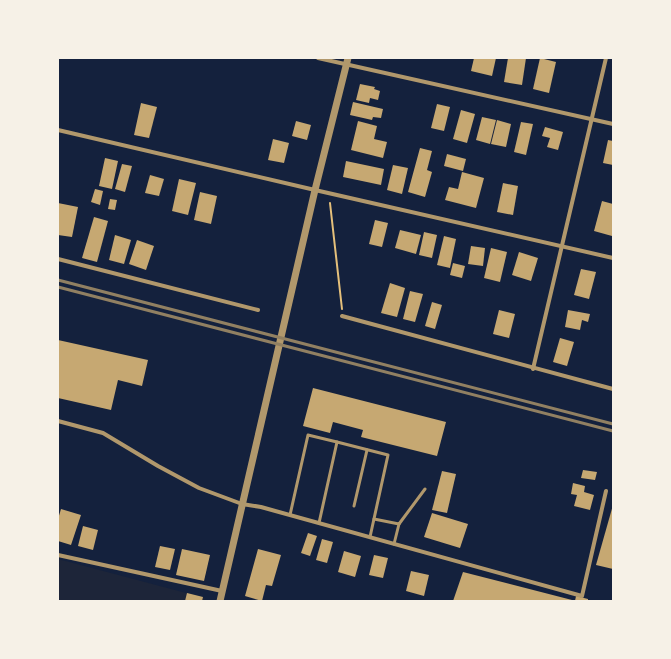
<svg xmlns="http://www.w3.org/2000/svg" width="671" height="659" font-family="Ubuntu,sans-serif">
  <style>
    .green { fill: #1d2539 }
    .building { fill: #c6a872 }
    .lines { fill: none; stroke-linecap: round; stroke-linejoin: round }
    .path { stroke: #e5c07b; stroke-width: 2 }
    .service { stroke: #b1986c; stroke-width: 3 }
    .minor { stroke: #b1986c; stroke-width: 4 }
    .tertiary { stroke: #b1986c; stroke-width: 7 }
    .rail { stroke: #918062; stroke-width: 3 }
  </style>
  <rect width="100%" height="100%" fill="#14213d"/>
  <polygon class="green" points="58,559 205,598 204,601 58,601"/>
  <g class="building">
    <polygon points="474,58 496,58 492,76 471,71"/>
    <polygon points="508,58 526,58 522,85 504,82"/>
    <polygon points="540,58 556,62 549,93 533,89"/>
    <polygon points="360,84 375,87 374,89 380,91 378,100 370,98 369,103 356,100"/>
    <polygon points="353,102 383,109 381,118 373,117 372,120 350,115"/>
    <polygon points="141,103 157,107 149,138 134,135"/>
    <polygon points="437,104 450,107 444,131 431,128"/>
    <polygon points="461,110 475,114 467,143 453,139"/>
    <polygon points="482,117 496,120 490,144 476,140"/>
    <polygon points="497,120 511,124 506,147 491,144"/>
    <polygon points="296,121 311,125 307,140 292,136"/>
    <polygon points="358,121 377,126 374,139 387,142 383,158 351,150"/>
    <polygon points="521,122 533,124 526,155 514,152"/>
    <polygon points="545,127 563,132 558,150 547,147 550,138 542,136"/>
    <polygon points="273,139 289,143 284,163 268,160"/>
    <polygon points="608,140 613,141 613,165 603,163"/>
    <polygon points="420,148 432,151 427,170 432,172 425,197 408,192"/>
    <polygon points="447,154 466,159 463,171 444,166"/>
    <polygon points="105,158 118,161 112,189 99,186"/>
    <polygon points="346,161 384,169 381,185 343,177"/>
    <polygon points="122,164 132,166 125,192 115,189"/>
    <polygon points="393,165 408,168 402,194 387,190"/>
    <polygon points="462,172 484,178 476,208 445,200 449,187 458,189"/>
    <polygon points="150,175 164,179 159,196 145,193"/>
    <polygon points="179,179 196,183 188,215 172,211"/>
    <polygon points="503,183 518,186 513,215 497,212"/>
    <polygon points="95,189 103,191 100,205 91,202"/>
    <polygon points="200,192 217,196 211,224 194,220"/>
    <polygon points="110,199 117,200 115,210 108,209"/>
    <polygon points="602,201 613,204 612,236 594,231"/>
    <polygon points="58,203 78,207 72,237 58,235"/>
    <polygon points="94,217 108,221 97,262 82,258"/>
    <polygon points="375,220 388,223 382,247 369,244"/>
    <polygon points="400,230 421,235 416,254 395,248"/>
    <polygon points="424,232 437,235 432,258 419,255"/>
    <polygon points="115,235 131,240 124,264 109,260"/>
    <polygon points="444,236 456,239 450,268 437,265"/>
    <polygon points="137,240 154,246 146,270 129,264"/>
    <polygon points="471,246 485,248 483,266 468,264"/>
    <polygon points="491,248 507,252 500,282 484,278"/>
    <polygon points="519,252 538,258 531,281 512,275"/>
    <polygon points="453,263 465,266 462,278 450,275"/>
    <polygon points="581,269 596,272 589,299 574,295"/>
    <polygon points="390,283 405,288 397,317 381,313"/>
    <polygon points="410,291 423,294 415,322 403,319"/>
    <polygon points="432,302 442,305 435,329 425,326"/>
    <polygon points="499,310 515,314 509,338 493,334"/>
    <polygon points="568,310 590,314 588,322 582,320 580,330 565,327"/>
    <polygon points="560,338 574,342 567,366 553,362"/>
    <polygon points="58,340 148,360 142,386 118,380 111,410 58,398"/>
    <polygon points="313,388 446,422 437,456 361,437 363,430 333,422 330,433 303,426"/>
    <polygon points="583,470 597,472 595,480 581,478"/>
    <polygon points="442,471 456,474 447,513 432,510"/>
    <polygon points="573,483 585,486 584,492 594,495 590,510 574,506 577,495 571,494"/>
    <polygon points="613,505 613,569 596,565"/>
    <polygon points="61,509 81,515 71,545 58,541 58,519"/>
    <polygon points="432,513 468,524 460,548 424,537"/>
    <polygon points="83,526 98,530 93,550 78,546"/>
    <polygon points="308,533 317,536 310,556 301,553"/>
    <polygon points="322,539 333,542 327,563 316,560"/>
    <polygon points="160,546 175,549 170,570 155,567"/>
    <polygon points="182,549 210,555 204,581 176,575"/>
    <polygon points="258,549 281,555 272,586 266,585 262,601 245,596"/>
    <polygon points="344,551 361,556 355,577 338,572"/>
    <polygon points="374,555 388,558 383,578 369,575"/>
    <polygon points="411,571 429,575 424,596 406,591"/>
    <polygon points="463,572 572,600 572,601 453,601"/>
    <polygon points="187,593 203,597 202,601 185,601"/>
    <polygon points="576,596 588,599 588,601 575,601"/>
  </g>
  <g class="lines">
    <polyline class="path" points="330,203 342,309"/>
    <g class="service">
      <polyline points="354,506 367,450"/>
      <polyline points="290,515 308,435 337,442"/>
      <polyline points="374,519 399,524 425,489"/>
      <polyline points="319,523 337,442 388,455 370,537"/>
      <polyline points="394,544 399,524"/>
    </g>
    <g class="minor">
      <polyline points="318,58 613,124"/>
      <polyline points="58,130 315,190 613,258"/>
      <polyline points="58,259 258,310"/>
      <polyline points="342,316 613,389"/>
      <polyline points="533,369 606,58"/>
      <polyline points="58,421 103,433 158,466 199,488 242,504 261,507 582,596 606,491"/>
      <polyline points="58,555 222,591"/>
    </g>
    <polyline class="tertiary" points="220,601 315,190 348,58"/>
    <g class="rail">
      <polyline points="58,280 613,424"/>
      <polyline points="58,287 613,431"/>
    </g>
  </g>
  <rect width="671" height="659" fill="none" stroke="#f6f1e7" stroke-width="118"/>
</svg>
